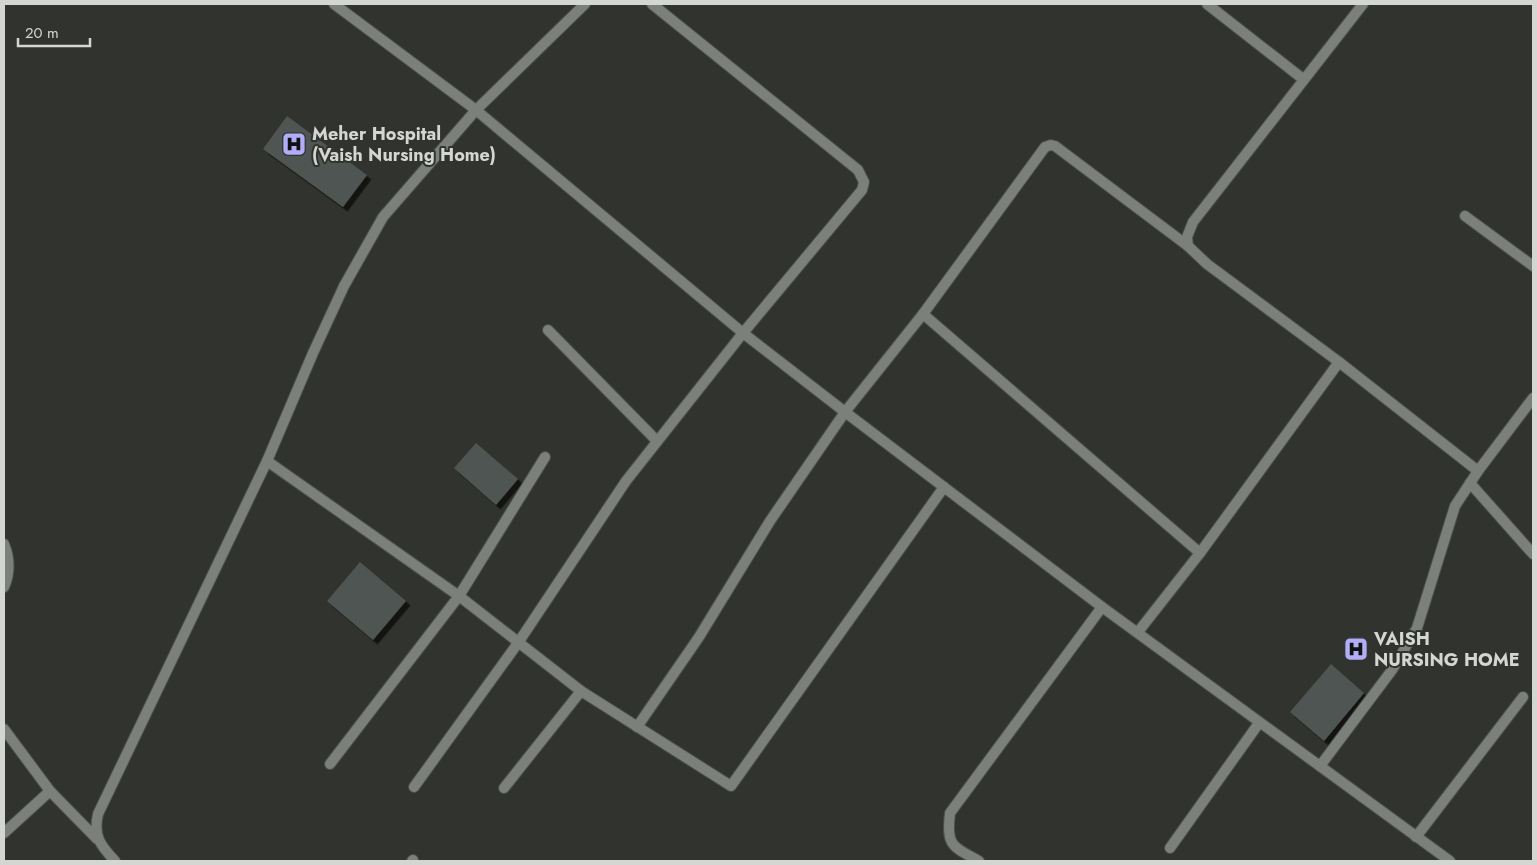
<svg xmlns="http://www.w3.org/2000/svg" width="1537" height="865" font-family="Jost,sans-serif">
  <style>
    .building { fill: #4f5552; filter: url(#shadow) }
    .lines { fill: none; stroke-linecap: round; stroke-linejoin: round }
    .service-casing { stroke: #4d4f4b; stroke-width: 12 }
    .minor-casing { stroke: #4d4f4b; stroke-width: 12 }
    .tertiary-casing { stroke: #4d4f4b; stroke-width: 12 }
    .service { stroke: #7c807b; stroke-width: 10 }
    .minor { stroke: #7c807b; stroke-width: 10 }
    .tertiary { stroke: #7c807b; stroke-width: 10 }
    .labels { text-anchor: middle; stroke-width: 4; stroke-linejoin: round; paint-order: stroke }
    .poi-label { font-size: 18px; font-weight: bold; fill: #d4d6d3; stroke: #30332e; text-anchor: start }
  </style>
  <defs>
    <filter id="shadow"><feDropShadow dx="4.5" dy="4.5" stdDeviation="0" flood-color="#0009"/></filter>
  </defs>
  <rect width="100%" height="100%" fill="#30332e"/>
  <g class="building">
    <polygon points="287,116 367,175 343,207 263,149"/>
    <polygon points="476,443 518,479 496,505 454,468"/>
    <polygon points="360,562 406,601 373,640 327,601"/>
    <polygon points="1331,664 1364,693 1324,741 1290,712"/>
  </g>
  <g class="lines">
    <g class="service-casing">
      <polyline id="service" points="1170,848 1259,723"/>
    </g>
    <g class="minor-casing">
      <g id="minor">
        <polyline points="334,4 476,110 743,333 845,412 1102,607 1450,861"/>
        <polyline points="1207,4 1303,79"/>
        <polyline points="1363,4 1193,222 1187,237 1188,246 1207,264 1339,362 1478,471"/>
        <polyline points="1465,216 1533,266"/>
        <polyline points="923,314 1200,553"/>
        <polyline points="548,330 657,441"/>
        <polyline points="267,461 459,596 581,691 731,786 944,487"/>
        <polyline points="1470,483 1533,554"/>
        <path d="M4,544C10,558 10,574 4,587"/>
        <polyline points="1138,632 1200,553 1339,362"/>
        <polyline points="637,727 699,637 770,521 845,412 923,314 1045,147 1051,145 1055,146 1188,246"/>
        <polyline points="4,729 50,791 97,839"/>
        <polyline points="330,764 459,596 545,457"/>
        <polyline points="1320,766 1392,670 1417,628 1455,506 1478,471 1533,398"/>
        <polyline points="414,787 518,643 626,481 743,333 862,190 864,182 858,170 652,4"/>
        <polyline points="504,788 581,691"/>
        <polyline points="4,833 50,791"/>
        <polyline points="1416,837 1523,697"/>
        <polyline points="412,861 413,860"/>
        <path d="M979,861C952,846 946,846 950,813L1102,607"/>
      </g>
    </g>
    <g class="tertiary-casing">
      <path id="tertiary" d="M115,861C100,845 93,836 98,814L267,461L313,353L344,286L383,217L476,110L585,4"/>
    </g>
    <use href="#service" class="service"/>
    <use href="#minor" class="minor"/>
    <use href="#tertiary" class="tertiary"/>
  </g>
  <defs>
    <g id="hospital-square" transform="scale(1.25)"><rect x="-9" y="-9" width="18" height="18" rx="4" fill="#b2adf9" stroke="#30332e"/><path d="M-5-5h3v3.5h4V-5h3V5h-3V1.5h-4V5h-3Z" fill="#111"/></g>
  </defs>
  <g fill-rule="evenodd">
    <use href="#hospital-square" x="294" y="144"/>
    <use href="#hospital-square" x="1356" y="649"/>
  </g>
  <g class="labels">
    <g class="poi-label">
      <text x="312" y="140">Meher Hospital<tspan x="312" dy="21">(Vaish Nursing Home)</tspan></text>
      <text x="1374" y="645">VAISH<tspan x="1374" dy="21">NURSING HOME</tspan></text>
    </g>
  </g>
  <rect width="1537" height="865" fill="none" stroke="#d4d6d3" stroke-width="10"/>
  <path d="M18 38v8h72v-8" fill="none" stroke="#d4d6d3" stroke-width="2.5"/>
  <text x="25" y="38" font-size="15" fill="#d4d6d3" stroke="#30332e" stroke-width="4" paint-order="stroke">20 m</text>
</svg>
